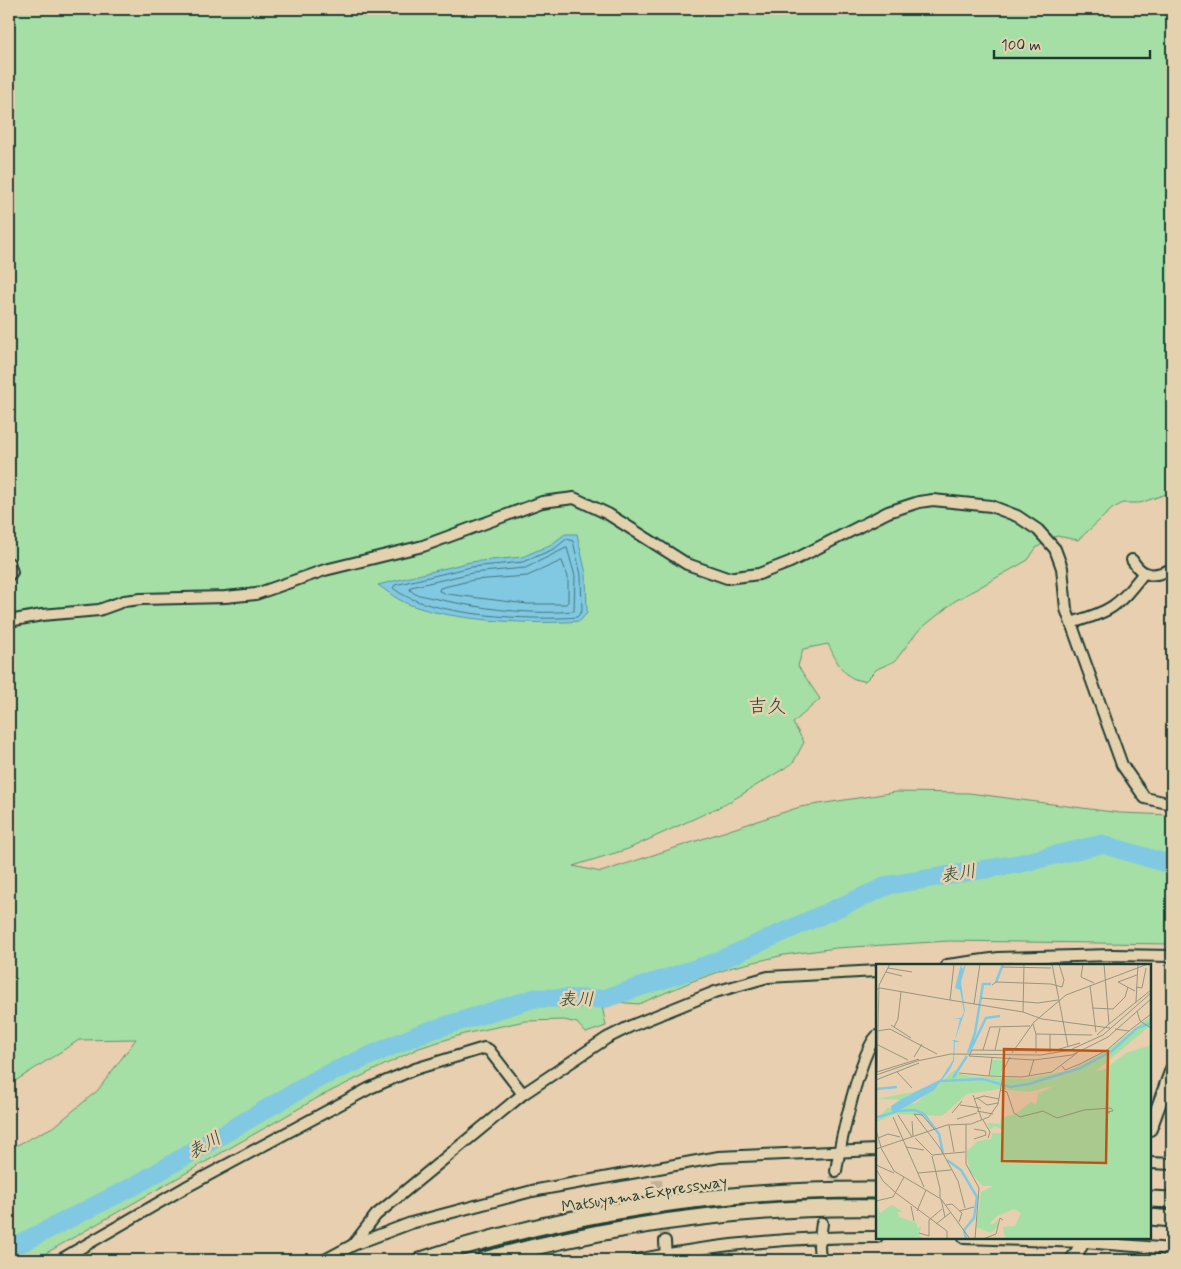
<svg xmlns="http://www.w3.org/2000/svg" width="1181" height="1269" font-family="Mynerve,'Klee One',sans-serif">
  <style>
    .green { fill: #a5dfa5; stroke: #628e6c }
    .water { fill: #81c9e2; stroke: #5a919c }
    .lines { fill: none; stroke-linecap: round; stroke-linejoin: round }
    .shore { stroke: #46757a; stroke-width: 1 }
    .river { stroke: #81c9e2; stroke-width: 19 }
    .minor-tunnel { stroke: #c0b296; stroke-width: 10; stroke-dasharray: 10 5; stroke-linecap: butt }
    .minor-casing { stroke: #1f3d34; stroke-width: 14 }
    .major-casing { stroke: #1f3d34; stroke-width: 16 }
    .highway-casing { stroke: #1f3d34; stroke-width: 19 }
    .minor { stroke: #e4d2af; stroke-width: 10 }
    .major { stroke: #e4d2af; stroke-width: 12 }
    .highway { stroke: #e4d2af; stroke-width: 15 }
    .labels { text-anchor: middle; stroke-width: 5; stroke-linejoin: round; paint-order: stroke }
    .street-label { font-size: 16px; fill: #1f3d34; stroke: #e4d2af }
    .water-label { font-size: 18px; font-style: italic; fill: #24443d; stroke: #e4d2af }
    .quarter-label { font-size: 19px; fill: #1f3d34; stroke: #e4d2af }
    .inset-river { fill: none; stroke: #81c9e2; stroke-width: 2.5 }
    .inset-road { fill: none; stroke: #98957e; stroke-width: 1 }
    .view { fill: #c05314; fill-opacity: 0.15; stroke: #c05314; stroke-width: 2.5 }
    .inset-edge { fill: none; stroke: #1f3d34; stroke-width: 2.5 }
  </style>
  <rect width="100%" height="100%" fill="#e8cfaf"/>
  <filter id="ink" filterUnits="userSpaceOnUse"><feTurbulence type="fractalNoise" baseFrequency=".02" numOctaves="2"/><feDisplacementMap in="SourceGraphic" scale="10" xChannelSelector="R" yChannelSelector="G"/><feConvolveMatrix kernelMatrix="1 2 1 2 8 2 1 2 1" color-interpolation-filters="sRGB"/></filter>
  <g filter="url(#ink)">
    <path class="green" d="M9,9H1172V492L1140,503H1123L1112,509L1078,540L1057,536L1051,538L1036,548L1028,560L955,601L918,631L895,661L877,669L865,681C843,680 837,661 828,644L803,649L798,666L820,699L793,723L804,742L793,763L726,804L628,849L573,866L601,872L800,807L896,792L969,793L1120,813L1172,815V944L949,941L836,948L784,955L733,967L693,981L639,1004L616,1002L602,1006L606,1026L586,1033L577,1023L564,1020L525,1021L464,1034L419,1048L319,1097L34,1260H9V1149L55,1126L98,1090L136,1039L79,1040L9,1085Z"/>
    <path class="water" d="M565,534H577L586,574L587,613L580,621C535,625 453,621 411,605C399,601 388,592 378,585L470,562L522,557L552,544Z"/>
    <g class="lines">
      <g class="shore">
        <path d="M567,539L573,541L581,575L582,611L577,617C536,621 425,616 393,588L395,585L471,567L523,562L554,549Z"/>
        <path d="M567,548L575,576L574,611C522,616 466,606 415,594L410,590L411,587L472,573L525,568Z"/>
        <polygon points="562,561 568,577 568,602 566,604 527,604 447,594 439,591 440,588 473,580 527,576"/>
      </g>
      <polyline class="river" points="9,1249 134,1186 321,1077 422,1033 535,998 603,999 716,962 889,885 1017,864 1102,844 1172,865"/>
      <g class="minor-tunnel">
        <polyline points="657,1180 665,1241"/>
        <polyline points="822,1223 836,1171"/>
      </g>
      <g class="minor-casing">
        <g id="minor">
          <path d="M1132,560C1143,578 1154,577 1172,569"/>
          <polyline points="9,563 12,572 9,575"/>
          <polyline points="9,621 42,615 99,610 124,601 141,599 225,597 256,594 325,570 423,546 542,502 574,498 608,514 687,564 727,578 759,574 790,562 888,512 919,502 933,500 991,506 1017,516 1038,530 1055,549 1062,568 1066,609 1122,765 1145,798 1172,804"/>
          <path d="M1071,623C1113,610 1116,608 1143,574"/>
          <polyline points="947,965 999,958 1112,955 1172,956"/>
          <polyline points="1150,1163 1172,1164"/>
          <path d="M836,1171C840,1144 860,1052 877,1036"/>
          <polyline points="964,1238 1084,1242 1172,1249"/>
          <polyline points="665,1241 666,1259"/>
          <polyline points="353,1245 376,1215 523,1094 607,1038 631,1026 715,992 768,977 877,971"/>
          <polyline points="60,1260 186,1187 370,1088 415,1069 484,1048 489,1050 523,1094"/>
          <polyline points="325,1260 353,1245 411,1223 532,1191 719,1157 877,1150"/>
          <path d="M636,1260C715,1244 797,1237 877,1237"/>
          <polyline points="820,1260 819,1246 822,1223"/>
        </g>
      </g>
      <g class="major-casing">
        <g id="major">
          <polyline points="1150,1129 1172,1069"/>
          <polyline points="1072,1260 1086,1238"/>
        </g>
      </g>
      <g class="highway-casing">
        <g id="highway">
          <polyline points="1150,1199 1172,1200"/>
          <polyline points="1150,1217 1172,1219"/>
          <path d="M421,1260C567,1211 724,1189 877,1190"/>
          <path d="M484,1260C611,1225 745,1206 877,1208"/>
        </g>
      </g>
      <use href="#minor" class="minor"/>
      <use href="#major" class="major"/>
      <use href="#highway" class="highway"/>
    </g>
  </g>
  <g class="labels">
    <g class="street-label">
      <text transform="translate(644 1193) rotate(-9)" y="6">Matsuyama Expressway</text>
    </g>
    <g class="water-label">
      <text transform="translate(958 873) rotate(-9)" y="6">表川</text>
      <text x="576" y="1005">表川</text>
      <text transform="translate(204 1145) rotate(-30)" y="6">表川</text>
    </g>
    <g class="quarter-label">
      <text x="767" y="712">吉久</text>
    </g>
  </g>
  <g transform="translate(876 964)">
    <rect width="275" height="275" fill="#e8cfaf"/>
    <path d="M275,52V61L220,107L227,106L250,89L275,81V275H129L127,263L139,262L145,249L138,245L121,252L114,259L117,261L122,255V262L115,269L100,263L105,228L117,222H107L94,208L90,188L102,177L115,175L116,169H126L127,166L119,162L114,166L111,159L124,160L125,154L139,150L155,138L160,141L162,130L180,121L153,128L123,125L91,130L66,152L19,150L0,158L11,144L40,139L80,105L79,109L92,112L148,115L195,106L230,87ZM116,96H129L125,111H114ZM49,123L30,136L1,135L37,128ZM2,242L4,249L16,241L27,248H22L23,253L41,259V264L45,263L43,272L49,275H0Z" fill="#a5dfa5"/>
    <path d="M85,0L86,5L90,0L85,18L89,47L79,76L84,78H79L78,97L73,107L58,126L19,149L0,155V152L16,148L15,142L24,136L65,115L77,96L78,77L75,76H79L84,55L77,54H85L88,48L84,26L79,24Z" fill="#81c9e2"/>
    <path class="inset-river" d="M120,18L127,0M94,87L110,54L124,52M92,89L99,69L107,20H115M77,114L91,92M64,117L107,115L134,123L153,120L204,104L236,87L261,64L275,59M0,125L21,123M18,147L39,146L48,150L63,170L67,189M71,196L85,206L101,233L98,254L88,266L90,275"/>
    <path class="inset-road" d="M176,0L192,83M207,0L205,13L218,19M126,3L175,4M12,4L36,8M10,8L26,12M242,18L261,11M242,18L259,27M3,21L14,0M116,21L120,18L175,20L186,23L188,16L183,0M214,22L220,68M260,23L266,24L270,4M0,26L4,24L74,36L78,0M105,34L162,39L182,36M74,36L147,48L166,55L234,64M260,38L262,0M98,40L104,0M216,44L237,45L249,33L252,23M261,47L264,57L275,64M147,48L148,0M157,60L160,70L216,71M233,60L275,26M15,61L35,74M18,63L22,55L25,28M239,65L253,67L275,50M1,67L14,65L61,90M221,71L233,60L228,0M0,80L32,96M107,86L114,63L154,62M119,86L124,64M180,86L204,79M175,87L96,86L93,92L158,96L196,91L232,73L275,35M174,88V70M136,89L158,58L190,31L272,0M160,89V70M38,93L46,80M116,94L113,112L146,113L176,108L201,89M186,102L189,106L204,100L231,86L253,67M1,108L43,95M21,108L36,124M1,109L3,21M83,109L113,112M0,111L41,97L75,90L165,91L194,86L227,71L275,29M153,112L158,95M0,116L43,99M124,126L131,128L138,149L144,153L167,147L181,154L208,146L235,144L237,147L230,148L234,149M97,131L106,156M101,134L111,141L122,139M98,135L108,132L123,135M84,141L105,144M101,147L117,150M76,149L86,137M22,151L36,173M17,153L48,223M81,155L101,149M107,156L114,168L112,174M36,157L37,172M90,160V200L103,224L99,275M73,161L78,188M0,166L5,183M59,166L46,151L38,150L64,184L82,217L89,244M2,174L12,170L24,173M39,174L56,191L89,188M98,175L110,171L109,167L98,165M30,183L48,186M5,184L18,207L65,235L94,275M0,185L71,161L95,160L113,153L122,140L128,105L134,93M56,192L64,225V234M0,201L18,209M0,205L7,217L20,229L71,267V275M42,209L75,206M65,235L69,253M0,237L17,233L28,213M70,241L76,240L86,249L83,258M35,242L38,257M41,247L50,226M83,247L98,243M60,260L74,249M43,269L53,272V256L66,245M107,275L120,270L124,254L127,256"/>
    <path class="view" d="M128,85L232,87L230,199L126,197Z"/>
    <rect width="275" height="275" class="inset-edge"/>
  </g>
  <rect width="1181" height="1269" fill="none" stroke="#e4d2af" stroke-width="30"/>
  <rect x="15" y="15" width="1151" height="1239" fill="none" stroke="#1f3d34" stroke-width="2" filter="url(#ink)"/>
  <path d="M994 50v8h156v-8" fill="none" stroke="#1f3d34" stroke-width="2.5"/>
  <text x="1001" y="50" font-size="15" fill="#1f3d34" stroke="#e4d2af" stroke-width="4" paint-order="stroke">100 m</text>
</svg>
